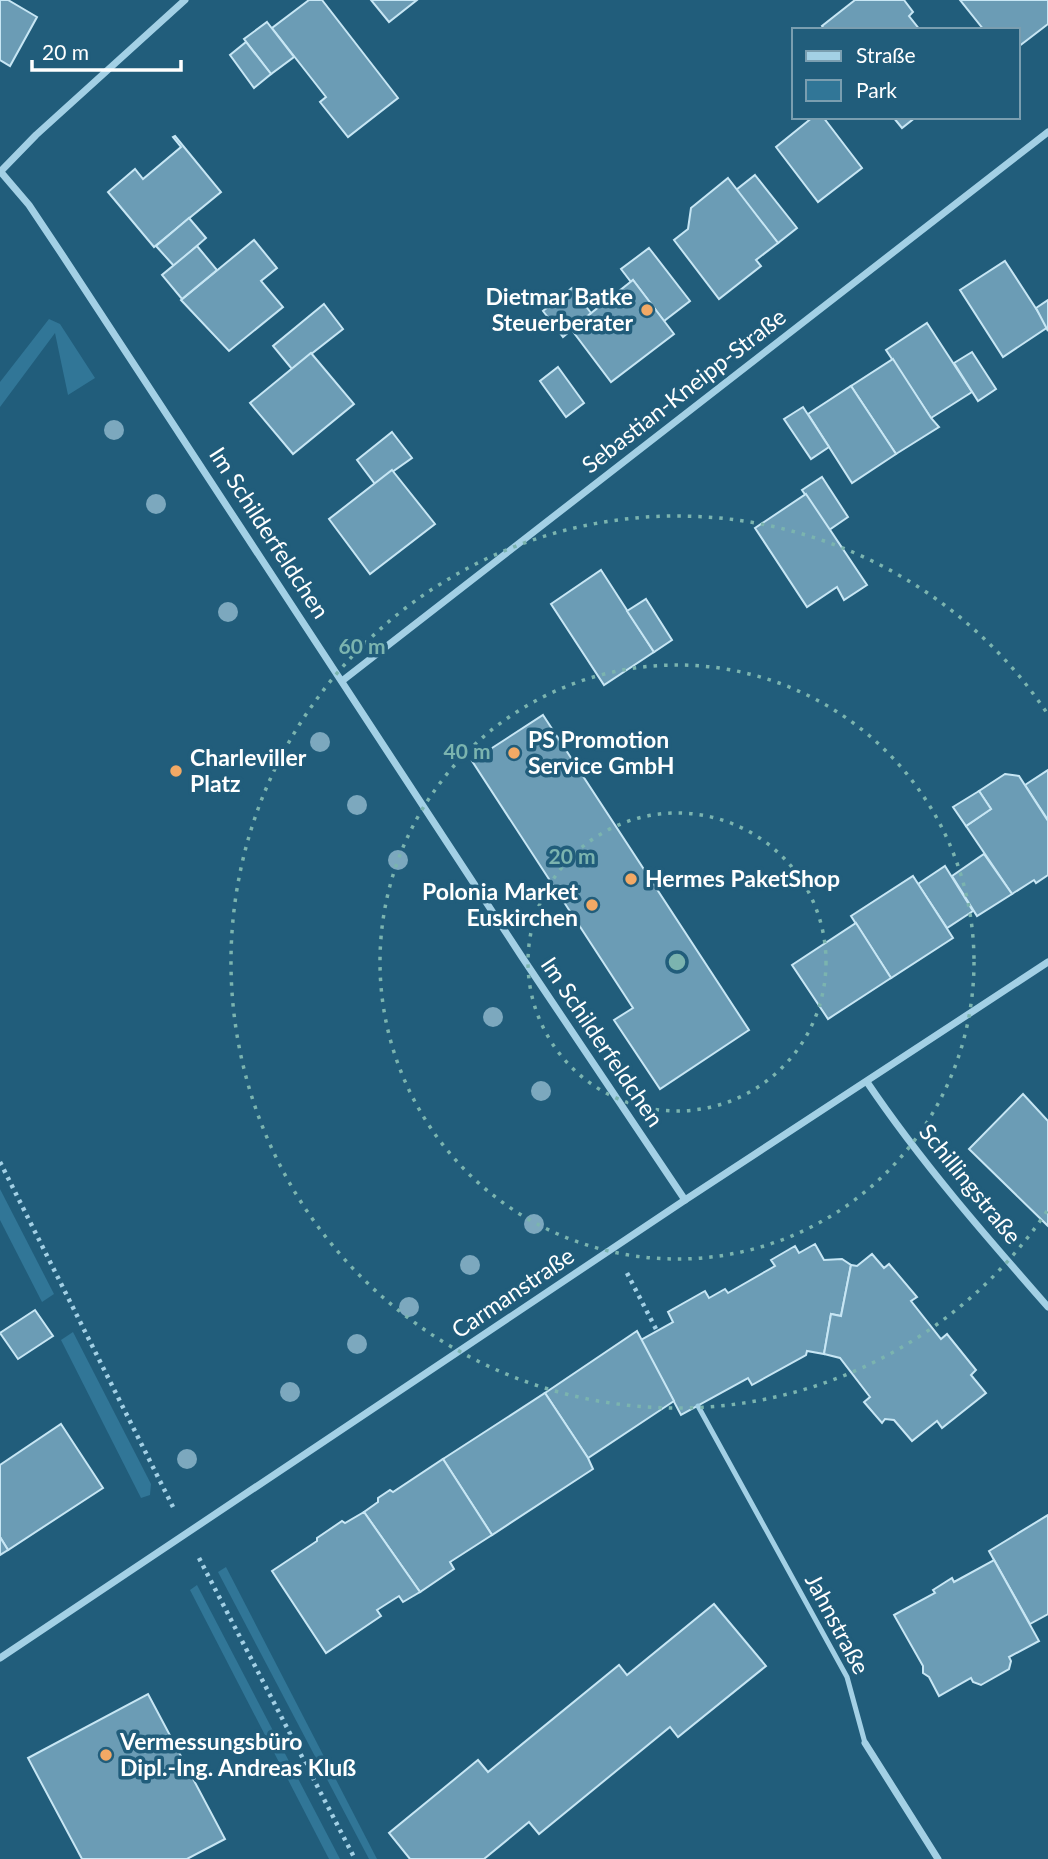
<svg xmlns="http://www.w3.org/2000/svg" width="1048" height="1859" font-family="Lato,sans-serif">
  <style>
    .green { fill: #317697 }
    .building { fill: #6b9cb5; stroke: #c7e6f4; stroke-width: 2 }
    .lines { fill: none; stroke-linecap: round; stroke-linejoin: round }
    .path { stroke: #a3d0e5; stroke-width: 4.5; stroke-dasharray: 3.5 5; stroke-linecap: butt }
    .service { stroke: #a3d0e5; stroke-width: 5 }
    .minor { stroke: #a3d0e5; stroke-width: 7 }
    .tree { fill: #7ca8be }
    .ring { fill: none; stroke: #7bb4af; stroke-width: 3.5; stroke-dasharray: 3.5 7 }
    .poi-dot { fill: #f2a965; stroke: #215d7b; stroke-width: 2.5 }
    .labels { text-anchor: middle; stroke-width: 7; stroke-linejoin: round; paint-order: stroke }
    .poi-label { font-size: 23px; font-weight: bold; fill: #fff; stroke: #215d7b; text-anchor: start }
    .street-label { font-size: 23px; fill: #fff; stroke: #215d7b }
    .centre { fill: #7bb4af; stroke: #215d7b; stroke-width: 3.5 }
    .ring-label { font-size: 21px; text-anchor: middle; font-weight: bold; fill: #7bb4af; stroke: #215d7b; stroke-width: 7; stroke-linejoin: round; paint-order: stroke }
  </style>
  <rect width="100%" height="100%" fill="#215d7b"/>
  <g class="green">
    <polygon points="49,319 60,324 95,378 68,395 55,333 0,407 0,382"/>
    <polygon points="0,1189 54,1294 42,1302 0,1220"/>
    <polygon points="73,1332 151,1484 150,1495 141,1498 61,1340"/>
    <polygon points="226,1567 377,1859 369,1859 218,1572"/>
    <polygon points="197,1585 340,1859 329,1859 190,1590"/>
  </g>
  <g class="building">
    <polygon points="0,0 8,0 37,17 10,66 0,60"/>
    <polygon points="309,0 322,0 398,98 348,137 320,102 326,97 272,28"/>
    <polygon points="371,0 417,0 389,22"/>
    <polygon points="855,0 904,0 913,12 909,16 920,30 825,30 822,26"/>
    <polygon points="960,0 1048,0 1048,24 1018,47 1018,30 984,30"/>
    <polygon points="267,22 294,57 271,74 244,39"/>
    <polygon points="246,42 271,74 254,88 230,55"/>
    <polygon points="813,117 823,117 862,168 818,202 776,147"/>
    <polygon points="893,117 916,117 902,128"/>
    <polygon points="175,136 221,192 154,247 108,192 135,169 143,179 181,147 173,137"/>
    <polygon points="755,175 797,228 778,243 736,190"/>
    <polygon points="728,178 778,243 756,260 761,266 719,299 674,240 688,229 691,208"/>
    <polygon points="189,218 206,238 174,266 156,246"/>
    <polygon points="254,240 277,268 261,281 283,307 229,351 181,300"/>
    <polygon points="197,246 217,270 182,299 162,275"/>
    <polygon points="649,248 690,301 664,321 633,280 631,282 621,269"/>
    <polygon points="1005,261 1048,327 1003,357 960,290"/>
    <polygon points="633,280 674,334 611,382 571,329"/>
    <polygon points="572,288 591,313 563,337 543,311"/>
    <polygon points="1048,300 1048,331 1036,308"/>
    <polygon points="324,304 343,329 292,369 273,346"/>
    <polygon points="927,323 972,392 931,418 886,350"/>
    <polygon points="972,352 996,389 978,401 954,363"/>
    <polygon points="311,353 354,404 293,454 250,403"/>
    <polygon points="893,359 931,418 939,427 896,454 851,386"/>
    <polygon points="558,367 584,403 566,417 540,381"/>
    <polygon points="851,386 896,454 852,483 808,414"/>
    <polygon points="803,407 829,447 811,459 784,419"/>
    <polygon points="392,432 412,458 375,484 357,460"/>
    <polygon points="392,470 435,524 370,574 329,519"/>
    <polygon points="822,477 848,517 829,530 802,490"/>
    <polygon points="806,494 867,585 844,600 837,587 807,607 755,528"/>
    <polygon points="601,570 654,652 604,685 551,604"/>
    <polygon points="646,599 672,640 654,652 627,611"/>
    <polygon points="543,715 749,1030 660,1089 614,1020 633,1008 472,761"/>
    <polygon points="1048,770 1048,820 1025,785"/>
    <polygon points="1005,774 1019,776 1048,821 1048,875 1036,883 1034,880 1012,894 966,826 991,809 979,791"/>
    <polygon points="979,791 991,809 966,826 953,807"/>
    <polygon points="984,854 1012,894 977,916 952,876"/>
    <polygon points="945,866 973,911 947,928 918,884"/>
    <polygon points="913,876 953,938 891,978 851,916"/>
    <polygon points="856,923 891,978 828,1019 792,965"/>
    <polygon points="1023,1094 1048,1121 1048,1226 969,1149"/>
    <polygon points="815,1244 824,1260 842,1259 851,1265 841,1316 831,1314 824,1354 807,1351 806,1355 752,1385 748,1378 681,1415 641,1340 673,1322 668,1312 705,1291 709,1298 725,1289 728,1293 775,1266 771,1260 795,1246 799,1253"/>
    <polygon points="872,1254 884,1268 889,1264 917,1297 911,1301 941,1339 947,1334 976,1370 971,1375 986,1393 942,1428 937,1421 912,1441 894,1420 885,1419 882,1423 864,1402 870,1397 840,1358 824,1354 831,1314 841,1316 851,1265 857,1266"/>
    <polygon points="35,1310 53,1336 18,1359 0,1333"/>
    <polygon points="637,1331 674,1401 588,1458 545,1393"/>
    <polygon points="545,1393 588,1458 593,1469 492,1535 443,1459"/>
    <polygon points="61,1424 103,1488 8,1550 0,1537 0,1465"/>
    <polygon points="443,1459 492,1535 450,1562 454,1569 420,1592 364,1512 378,1502 378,1498 390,1490 393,1492"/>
    <polygon points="364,1512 420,1592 403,1602 399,1596 377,1610 381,1616 326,1653 272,1571 317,1541 317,1538 342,1521 345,1523"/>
    <polygon points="1048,1515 1048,1614 1030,1624 989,1551"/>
    <polygon points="0,1537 8,1550 0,1555"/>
    <polygon points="994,1560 1039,1641 1009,1657 1011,1661 1009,1669 981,1685 973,1682 971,1678 939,1696 929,1677 923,1673 923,1666 894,1615 935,1593 933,1590 952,1578 954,1582"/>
    <polygon points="714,1604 766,1666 678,1737 670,1727 539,1834 529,1822 484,1859 410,1859 389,1833 478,1760 488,1772 619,1665 627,1675"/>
    <polygon points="148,1694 225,1839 187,1859 82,1859 28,1758"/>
  </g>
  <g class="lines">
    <g class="path">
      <polyline points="0,1162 173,1507"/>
      <polyline points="627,1273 657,1331"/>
      <polyline points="199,1558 355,1859"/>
    </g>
    <polyline class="service" points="698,1406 847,1677 865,1743"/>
    <g class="minor">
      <polyline points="0,171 29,205 63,256 522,957 685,1200"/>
      <polyline points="1,171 36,135 185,0"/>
      <polyline points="342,681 1048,132"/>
      <path d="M867,1082C921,1162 984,1234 1048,1307"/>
      <polyline points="0,1658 685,1200 1048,962"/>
      <polyline points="865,1743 938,1859"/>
    </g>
  </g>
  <g class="tree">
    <circle cx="114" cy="430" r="10"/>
    <circle cx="156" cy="504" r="10"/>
    <circle cx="228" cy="612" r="10"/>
    <circle cx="320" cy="742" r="10"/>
    <circle cx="357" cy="805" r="10"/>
    <circle cx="398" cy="860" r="10"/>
    <circle cx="493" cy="1017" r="10"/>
    <circle cx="541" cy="1091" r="10"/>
    <circle cx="534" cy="1224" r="10"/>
    <circle cx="470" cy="1265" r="10"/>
    <circle cx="409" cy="1307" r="10"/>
    <circle cx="357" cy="1344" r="10"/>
    <circle cx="290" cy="1392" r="10"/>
    <circle cx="187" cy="1459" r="10"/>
  </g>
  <g class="ring">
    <circle cx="677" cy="962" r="149"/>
    <circle cx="677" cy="962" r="297"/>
    <path d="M1047 1211A446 446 0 1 1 1047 713"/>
  </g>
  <g class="poi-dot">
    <circle cx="647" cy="310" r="7"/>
    <circle cx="514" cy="753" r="7"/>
    <circle cx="176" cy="771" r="7"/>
    <circle cx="631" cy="879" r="7"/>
    <circle cx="592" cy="905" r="7"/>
    <circle cx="106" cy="1755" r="7"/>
  </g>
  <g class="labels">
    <g class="poi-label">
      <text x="633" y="305" text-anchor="end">Dietmar Batke<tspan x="633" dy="26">Steuerberater</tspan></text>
      <text x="528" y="748">PS Promotion<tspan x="528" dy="26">Service GmbH</tspan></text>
      <text x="190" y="766">Charleviller<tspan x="190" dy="26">Platz</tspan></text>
      <text x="645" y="887">Hermes PaketShop</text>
      <text x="578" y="900" text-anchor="end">Polonia Market<tspan x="578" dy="26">Euskirchen</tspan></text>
      <text x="120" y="1750">Vermessungsbüro<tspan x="120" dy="26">Dipl.-Ing. Andreas Kluß</tspan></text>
    </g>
    <g class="street-label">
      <text transform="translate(684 391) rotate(-38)" y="8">Sebastian-Kneipp-Straße</text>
      <text transform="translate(269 533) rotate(57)" y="8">Im Schilderfeldchen</text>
      <text transform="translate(602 1042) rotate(56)" y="8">Im Schilderfeldchen</text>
      <text transform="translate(970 1184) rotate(51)" y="8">Schillingstraße</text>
      <text transform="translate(513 1293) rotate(-34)" y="8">Carmanstraße</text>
      <text transform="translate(837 1624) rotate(62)" y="8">Jahnstraße</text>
    </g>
  </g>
  <circle cx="677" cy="962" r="10" class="centre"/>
  <g class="ring-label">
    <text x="362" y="654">60 m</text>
    <text x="467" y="759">40 m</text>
    <text x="572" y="864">20 m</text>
  </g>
  <rect x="792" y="28" width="228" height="91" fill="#215d7b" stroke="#7a9eb0" stroke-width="2"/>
  <rect x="806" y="51" width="35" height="10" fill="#a3d0e5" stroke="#7a9eb0" stroke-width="2"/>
  <text x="856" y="63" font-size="21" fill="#ffffff">Straße</text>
  <rect x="806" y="80" width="35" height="21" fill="#317697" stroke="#7a9eb0" stroke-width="2"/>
  <text x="856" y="98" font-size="21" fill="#ffffff">Park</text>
  <path d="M32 60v10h149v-10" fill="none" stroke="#ffffff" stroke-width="3.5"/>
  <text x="42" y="60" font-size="21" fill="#ffffff" stroke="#215d7b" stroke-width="5" paint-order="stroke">20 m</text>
</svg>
